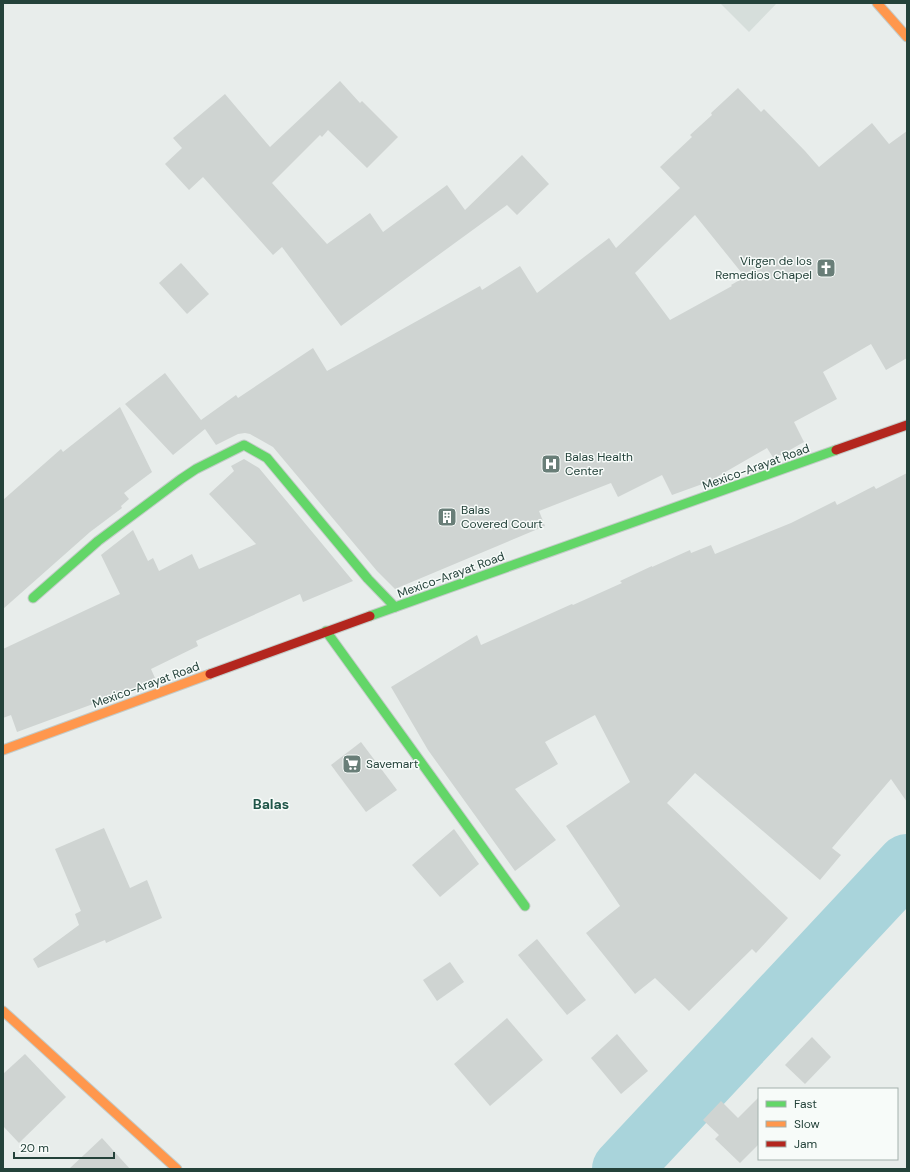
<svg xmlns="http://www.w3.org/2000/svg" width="910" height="1172" font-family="'DM Sans',sans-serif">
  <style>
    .built { fill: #d6dedb }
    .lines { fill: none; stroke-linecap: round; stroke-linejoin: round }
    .river { stroke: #a9d4db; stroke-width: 60 }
    .building { fill: #cfd4d2; fill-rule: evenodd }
    .fast-casing { stroke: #c3cbc8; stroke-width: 11 }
    .slow-casing { stroke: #c3cbc8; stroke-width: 11 }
    .jam-casing { stroke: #c3cbc8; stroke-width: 11 }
    .fast { stroke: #63d668; stroke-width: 9 }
    .slow { stroke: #ff974d; stroke-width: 9 }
    .jam { stroke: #b3261e; stroke-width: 9 }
    .labels { text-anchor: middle; stroke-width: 3; stroke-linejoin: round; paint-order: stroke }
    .poi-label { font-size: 12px; fill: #24423a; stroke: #f7fbf9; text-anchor: start }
    .street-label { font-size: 12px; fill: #24423a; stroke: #f7fbf9 }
    .quarter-label { font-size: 14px; font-weight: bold; fill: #1f5548; stroke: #f7fbf9 }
  </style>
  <rect width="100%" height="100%" fill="#e8edeb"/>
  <polygon class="built" points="720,3 777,3 749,32"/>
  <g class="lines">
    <polyline class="river" points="622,1169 907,864"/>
  </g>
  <g class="building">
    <polygon points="340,81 360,103 362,101 398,137 367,168 328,130 322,137 320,135 272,183 327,244 370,213 383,232 447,185 465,210 522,155 549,184 517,215 507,205 341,326 282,247 273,255 203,177 189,190 165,164 182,148 173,138 225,94 270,147"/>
    <path d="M738,88L761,112L764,109L805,151L819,167L872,123L889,144L907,131V358L886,370L871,344L823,372L837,399L794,422L804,442L774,459L767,448L708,482L672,495L662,475L618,497L611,483L539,511L545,526L395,589L377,571L273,447L250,434L245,433L238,434L216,445L205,429L173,455L125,404L165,373L201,420L236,395L238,398L313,348L327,371L480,286L482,290L520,266L537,293L609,238L616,248L680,188L660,167L692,137L690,135L712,115L711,113ZM695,215L745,277L731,285L732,286L670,320L635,273Z"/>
    <polygon points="181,263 209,294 187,314 159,283"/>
    <polygon points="120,407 152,472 124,493 129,499 121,506 122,508 90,532 3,609 3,500 61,449 63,452"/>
    <polygon points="244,459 259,468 353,581 303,602 300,594 196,641 198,646 151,669 155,678 131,690 17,732 11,715 3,718 3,649 120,594 101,555 106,551 133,530 148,561 153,558 159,571 192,554 199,569 256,544 209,494 234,471 231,466"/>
    <polygon points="907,473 907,802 891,779 832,848 841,855 820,880 695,773 667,803 788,918 756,953 752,949 689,1011 655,978 635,994 586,933 620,906 566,826 630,782 595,715 545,742 558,764 515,789 556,840 515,871 428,750 391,687 477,635 481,645 572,604 573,605 622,583 620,581 652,566 652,567 690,550 691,553 711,545 715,554 791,523 835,501 837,505 874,486 876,489"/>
    <polygon points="361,742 397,790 366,812 331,765"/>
    <polygon points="104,828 130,888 147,880 162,918 106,943 105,940 38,968 33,959 79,925 75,914 81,911 55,849"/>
    <polygon points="454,829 479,864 440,897 412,865"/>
    <polygon points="537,939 586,1000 567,1015 518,955"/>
    <polygon points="450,962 464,982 437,1001 423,980"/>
    <polygon points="507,1018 543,1060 490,1106 454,1064"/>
    <polygon points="617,1034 648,1071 621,1094 591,1058"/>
    <polygon points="812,1037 831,1057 805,1084 785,1065"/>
    <polygon points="25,1054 66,1097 19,1143 3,1126 3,1074"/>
    <polygon points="759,1097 759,1144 740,1163 715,1139 719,1135 703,1120 721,1101 738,1118"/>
    <polygon points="102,1138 130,1169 69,1169"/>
  </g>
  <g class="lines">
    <g class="fast-casing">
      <g id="fast">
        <polyline points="33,598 98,541 181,479 196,469 244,445 267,458 368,579 395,607"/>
        <polyline points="370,616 836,450"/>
        <polyline points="326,631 525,906"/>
      </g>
    </g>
    <g class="slow-casing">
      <g id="slow">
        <polyline points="877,3 907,37"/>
        <polyline points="3,750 210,674"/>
        <polyline points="3,1011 177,1169"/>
      </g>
    </g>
    <g class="jam-casing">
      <g id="jam">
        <polyline points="836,450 907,425"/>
        <polyline points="210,674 370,616"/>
      </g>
    </g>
    <use href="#fast" class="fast"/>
    <use href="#slow" class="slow"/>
    <use href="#jam" class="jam"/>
  </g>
  <defs>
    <g id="church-square" transform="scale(1)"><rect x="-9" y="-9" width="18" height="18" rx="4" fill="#697e78" stroke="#f7fbf9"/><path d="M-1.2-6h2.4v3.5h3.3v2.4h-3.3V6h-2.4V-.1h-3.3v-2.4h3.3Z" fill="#fff"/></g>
    <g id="hospital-square" transform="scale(1)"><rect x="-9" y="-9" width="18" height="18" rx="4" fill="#697e78" stroke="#f7fbf9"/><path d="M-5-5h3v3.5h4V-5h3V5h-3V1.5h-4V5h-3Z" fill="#fff"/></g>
    <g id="building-square" transform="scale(1)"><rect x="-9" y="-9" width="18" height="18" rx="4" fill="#697e78" stroke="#f7fbf9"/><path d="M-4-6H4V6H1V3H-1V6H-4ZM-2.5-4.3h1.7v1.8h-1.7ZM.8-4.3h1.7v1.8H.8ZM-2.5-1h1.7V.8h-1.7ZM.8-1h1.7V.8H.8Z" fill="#fff"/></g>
    <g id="supermarket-square" transform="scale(1)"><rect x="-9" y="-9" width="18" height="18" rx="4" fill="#697e78" stroke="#f7fbf9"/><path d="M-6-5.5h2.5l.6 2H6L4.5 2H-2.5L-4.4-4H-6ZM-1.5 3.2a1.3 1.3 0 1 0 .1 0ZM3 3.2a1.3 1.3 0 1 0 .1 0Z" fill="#fff"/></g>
  </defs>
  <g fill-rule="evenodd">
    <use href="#church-square" x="826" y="268"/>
    <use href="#hospital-square" x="551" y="464"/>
    <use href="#building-square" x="447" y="517"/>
    <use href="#supermarket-square" x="352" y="764"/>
  </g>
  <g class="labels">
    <g class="poi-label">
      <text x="812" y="265" text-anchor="end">Virgen de los<tspan x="812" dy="14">Remedios Chapel</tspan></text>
      <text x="565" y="461">Balas Health<tspan x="565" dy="14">Center</tspan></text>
      <text x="461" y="514">Balas<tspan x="461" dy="14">Covered Court</tspan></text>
      <text x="366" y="768">Savemart</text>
    </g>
    <g class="street-label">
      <text transform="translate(756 467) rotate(-20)" y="4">Mexico-Arayat Road</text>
      <text transform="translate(451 575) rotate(-20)" y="4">Mexico-Arayat Road</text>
      <text transform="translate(146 685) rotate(-20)" y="4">Mexico-Arayat Road</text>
    </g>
    <g class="quarter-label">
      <text x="271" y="809">Balas</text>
    </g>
  </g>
  <rect width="910" height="1172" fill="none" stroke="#24423a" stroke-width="8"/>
  <rect x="758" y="1088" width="140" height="72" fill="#f7fbf9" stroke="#a3b1ad"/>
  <rect x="766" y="1101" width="20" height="6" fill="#63d668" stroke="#a3b1ad"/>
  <text x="794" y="1108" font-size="12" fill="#24423a">Fast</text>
  <rect x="766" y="1121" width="20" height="6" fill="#ff974d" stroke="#a3b1ad"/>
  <text x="794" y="1128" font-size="12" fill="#24423a">Slow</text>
  <rect x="766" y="1141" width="20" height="6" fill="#b3261e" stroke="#a3b1ad"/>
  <text x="794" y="1148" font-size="12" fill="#24423a">Jam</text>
  <path d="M14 1152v6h100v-6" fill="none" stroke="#24423a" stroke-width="2"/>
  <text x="20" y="1152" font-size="12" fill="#24423a" stroke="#f7fbf9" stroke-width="3" paint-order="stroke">20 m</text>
</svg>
